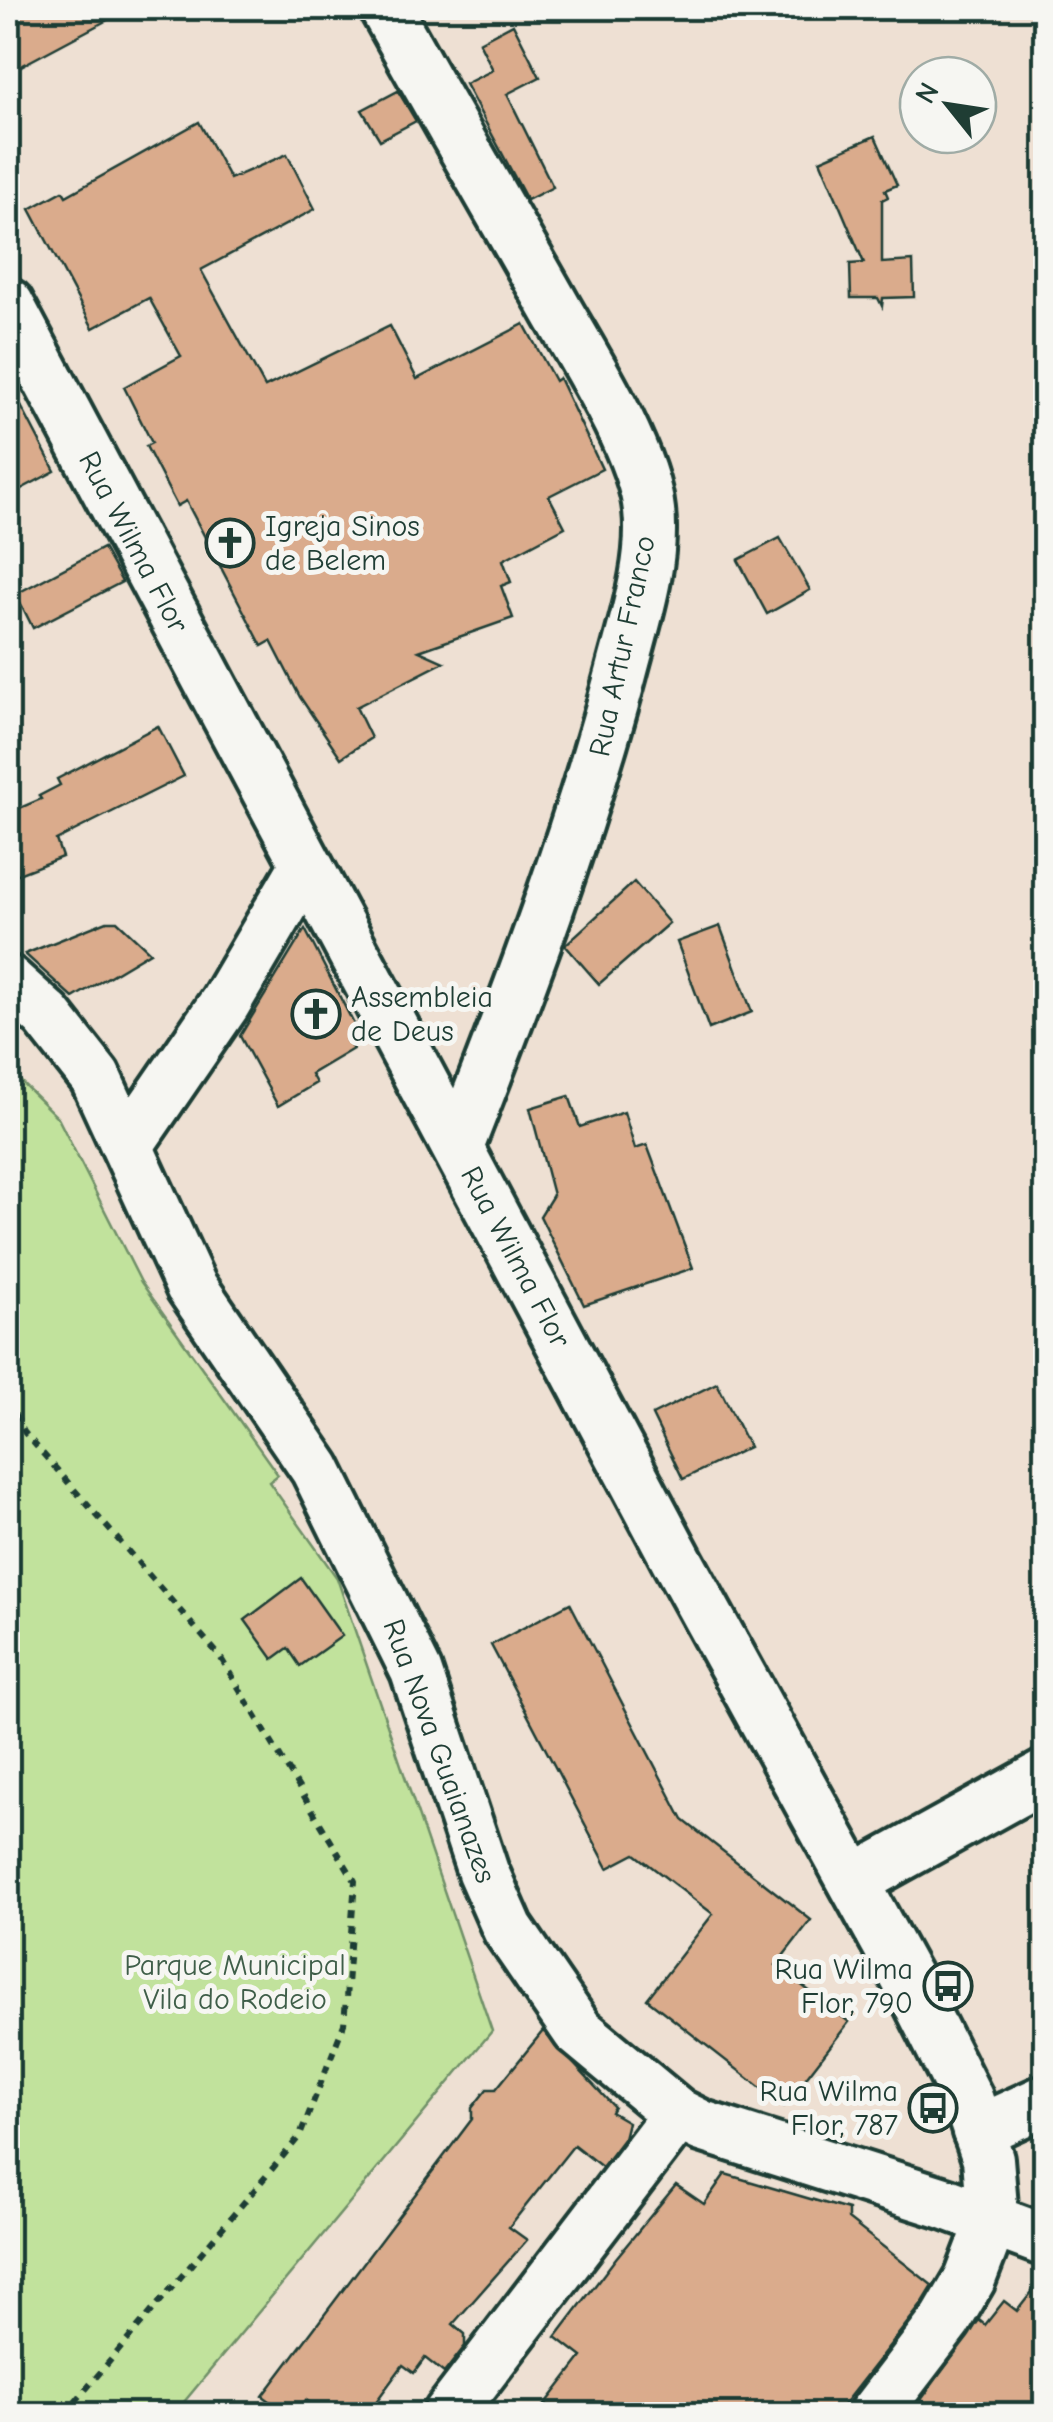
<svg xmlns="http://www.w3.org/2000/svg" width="1053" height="2422" font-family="'Comic Neue',sans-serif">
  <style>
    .green { fill: #c1e29c; stroke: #709068; stroke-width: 2.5 }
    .building { fill: #daab8c; stroke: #1f3d34; stroke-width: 2.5 }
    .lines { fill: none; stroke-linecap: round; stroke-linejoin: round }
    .minor-casing { stroke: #1f3d34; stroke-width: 58 }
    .path { stroke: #1f3d34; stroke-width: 6; stroke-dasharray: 8 8; stroke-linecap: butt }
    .minor { stroke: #f6f6f2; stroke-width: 50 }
    .labels { text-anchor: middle; stroke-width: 10; stroke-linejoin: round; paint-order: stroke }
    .poi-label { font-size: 30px; fill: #1f3d34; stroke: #f6f6f2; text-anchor: start }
    .street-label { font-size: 30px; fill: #1f3d34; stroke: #f6f6f2 }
    .park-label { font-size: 30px; fill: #3f5e49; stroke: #f6f6f2 }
  </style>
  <rect width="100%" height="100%" fill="#eee0d3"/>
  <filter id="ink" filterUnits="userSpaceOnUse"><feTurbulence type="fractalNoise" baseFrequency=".01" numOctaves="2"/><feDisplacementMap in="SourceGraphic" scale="20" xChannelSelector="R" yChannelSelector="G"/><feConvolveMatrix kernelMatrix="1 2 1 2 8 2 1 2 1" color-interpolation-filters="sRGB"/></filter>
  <g filter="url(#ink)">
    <polygon class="green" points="8,1069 58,1118 141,1282 278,1475 269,1482 337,1578 492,2031 174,2414 8,2414"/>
    <g class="building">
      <polygon points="8,8 130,8 8,73"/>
      <polygon points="513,24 540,77 507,94 553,187 527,200 465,84 493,70 479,42"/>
      <polygon points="398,91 416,121 380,140 362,110"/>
      <polygon points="199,122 230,179 287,154 315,209 201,270 265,387 390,326 417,379 524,324 555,381 559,378 602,469 549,496 565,527 503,560 511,582 501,586 513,618 419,651 444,662 356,707 371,738 341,758 300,697 271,641 262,646 186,501 177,506 146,446 152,443 124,387 181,356 149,298 93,328 30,209 63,191 66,196"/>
      <polygon points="875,136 897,185 885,190 888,197 882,200 882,263 913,261 914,297 883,298 882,306 878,298 851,298 850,264 864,263 820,160"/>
      <polygon points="8,381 55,471 8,496"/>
      <polygon points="780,538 810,590 767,614 738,560"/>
      <polygon points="103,548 122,582 33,628 16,594"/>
      <polygon points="158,726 184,776 56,840 62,857 8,878 8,813 41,799 39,796 60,785 57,779"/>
      <polygon points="634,882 669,923 599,984 565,945"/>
      <polygon points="107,921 117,921 150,952 73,998 25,954"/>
      <polygon points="720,926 752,1012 709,1029 677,942"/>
      <polygon points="305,929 359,1034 347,1041 353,1049 311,1074 316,1083 278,1106 240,1036"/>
      <polygon points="569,1096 580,1127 624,1112 635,1149 647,1145 693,1268 584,1305 540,1216 553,1195 530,1108"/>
      <polygon points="717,1383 749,1447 683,1479 652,1415"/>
      <polygon points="301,1578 342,1636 300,1666 288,1648 273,1659 245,1620"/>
      <polygon points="570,1603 683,1820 811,1920 776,1965 849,2022 784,2106 647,1999 713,1914 635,1854 608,1868 491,1645"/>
      <polygon points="543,2031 614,2107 611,2112 628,2122 624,2138 602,2167 574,2145 509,2227 527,2240 453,2324 465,2334 465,2346 444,2373 425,2358 414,2373 403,2365 367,2414 326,2414 306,2400 294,2414 288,2414 263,2396 472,2119 472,2108 487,2089 496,2089"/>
      <polygon points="725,2174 848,2210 848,2219 933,2286 922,2304 836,2414 538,2414 582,2357 556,2337 616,2258 676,2185 704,2204"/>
      <polygon points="1046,2274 1046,2414 940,2414 921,2400 979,2320 985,2325 1004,2301 1017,2311"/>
    </g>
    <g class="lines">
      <g class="minor-casing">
        <g id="minor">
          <path d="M385,8C441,109 500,210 557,311C587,363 643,452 649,510C655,563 634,623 621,674C578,835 519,992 458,1147"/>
          <polyline points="8,304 679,1564 908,1981 967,2098 988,2159 993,2219 970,2279 946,2320 874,2414"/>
          <polyline points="8,981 47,1016 95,1077 191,1286 316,1469 416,1671 483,1872 508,1929 578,2031 678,2114 702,2126 947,2204 1046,2241"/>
          <polyline points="127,1146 225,1003 306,865"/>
          <polyline points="854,1881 1046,1775"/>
          <polyline points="978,2131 1046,2100"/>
          <polyline points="449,2414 678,2114"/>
        </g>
      </g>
      <polyline class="path" points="8,1400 24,1432 219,1655 355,1881 344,2024 300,2136 65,2414"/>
      <use href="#minor" class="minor"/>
    </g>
  </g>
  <defs>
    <g id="church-ring" transform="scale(2.5)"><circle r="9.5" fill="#f6f6f2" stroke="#1f3d34" stroke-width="1.5"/><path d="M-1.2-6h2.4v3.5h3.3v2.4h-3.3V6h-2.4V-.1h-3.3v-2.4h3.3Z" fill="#1f3d34"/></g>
    <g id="bus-ring" transform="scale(2.5)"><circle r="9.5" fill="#f6f6f2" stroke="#1f3d34" stroke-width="1.5"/><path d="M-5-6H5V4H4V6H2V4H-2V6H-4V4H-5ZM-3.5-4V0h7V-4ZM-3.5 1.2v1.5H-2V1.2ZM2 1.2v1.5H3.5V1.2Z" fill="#1f3d34"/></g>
  </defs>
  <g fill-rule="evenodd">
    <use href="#church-ring" x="230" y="543"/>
    <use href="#church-ring" x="316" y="1014"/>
    <use href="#bus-ring" x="948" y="1986"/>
    <use href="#bus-ring" x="933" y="2108"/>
  </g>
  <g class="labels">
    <g class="poi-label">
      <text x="265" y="536">Igreja Sinos<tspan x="265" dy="34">de Belem</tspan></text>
      <text x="351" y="1007">Assembleia<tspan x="351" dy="34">de Deus</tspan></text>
      <text x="913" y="1979" text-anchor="end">Rua Wilma<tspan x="913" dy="34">Flor, 790</tspan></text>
      <text x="898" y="2101" text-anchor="end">Rua Wilma<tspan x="898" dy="34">Flor, 787</tspan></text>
    </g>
    <g class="street-label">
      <text transform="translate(134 542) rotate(62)" y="10">Rua Wilma Flor</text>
      <text transform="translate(622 646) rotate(-78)" y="10">Rua Artur Franco</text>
      <text transform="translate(516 1257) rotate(62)" y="10">Rua Wilma Flor</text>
      <text transform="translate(440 1751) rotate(70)" y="10">Rua Nova Guaianazes</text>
    </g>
    <g class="park-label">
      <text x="235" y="1975">Parque Municipal<tspan x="235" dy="34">Vila do Rodeio</tspan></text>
    </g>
  </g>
  <rect width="1053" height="2422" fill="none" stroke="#f6f6f2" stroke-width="40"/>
  <rect x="20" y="20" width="1013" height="2382" fill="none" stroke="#1f3d34" stroke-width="4" filter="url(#ink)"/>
  <g transform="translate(948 105) rotate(300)"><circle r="48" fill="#f6f6f2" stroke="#a0aca6" stroke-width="2.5"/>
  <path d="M0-8L18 38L0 25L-18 38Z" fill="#1f3d34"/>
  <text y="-15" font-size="28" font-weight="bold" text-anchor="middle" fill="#1f3d34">N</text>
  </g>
</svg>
